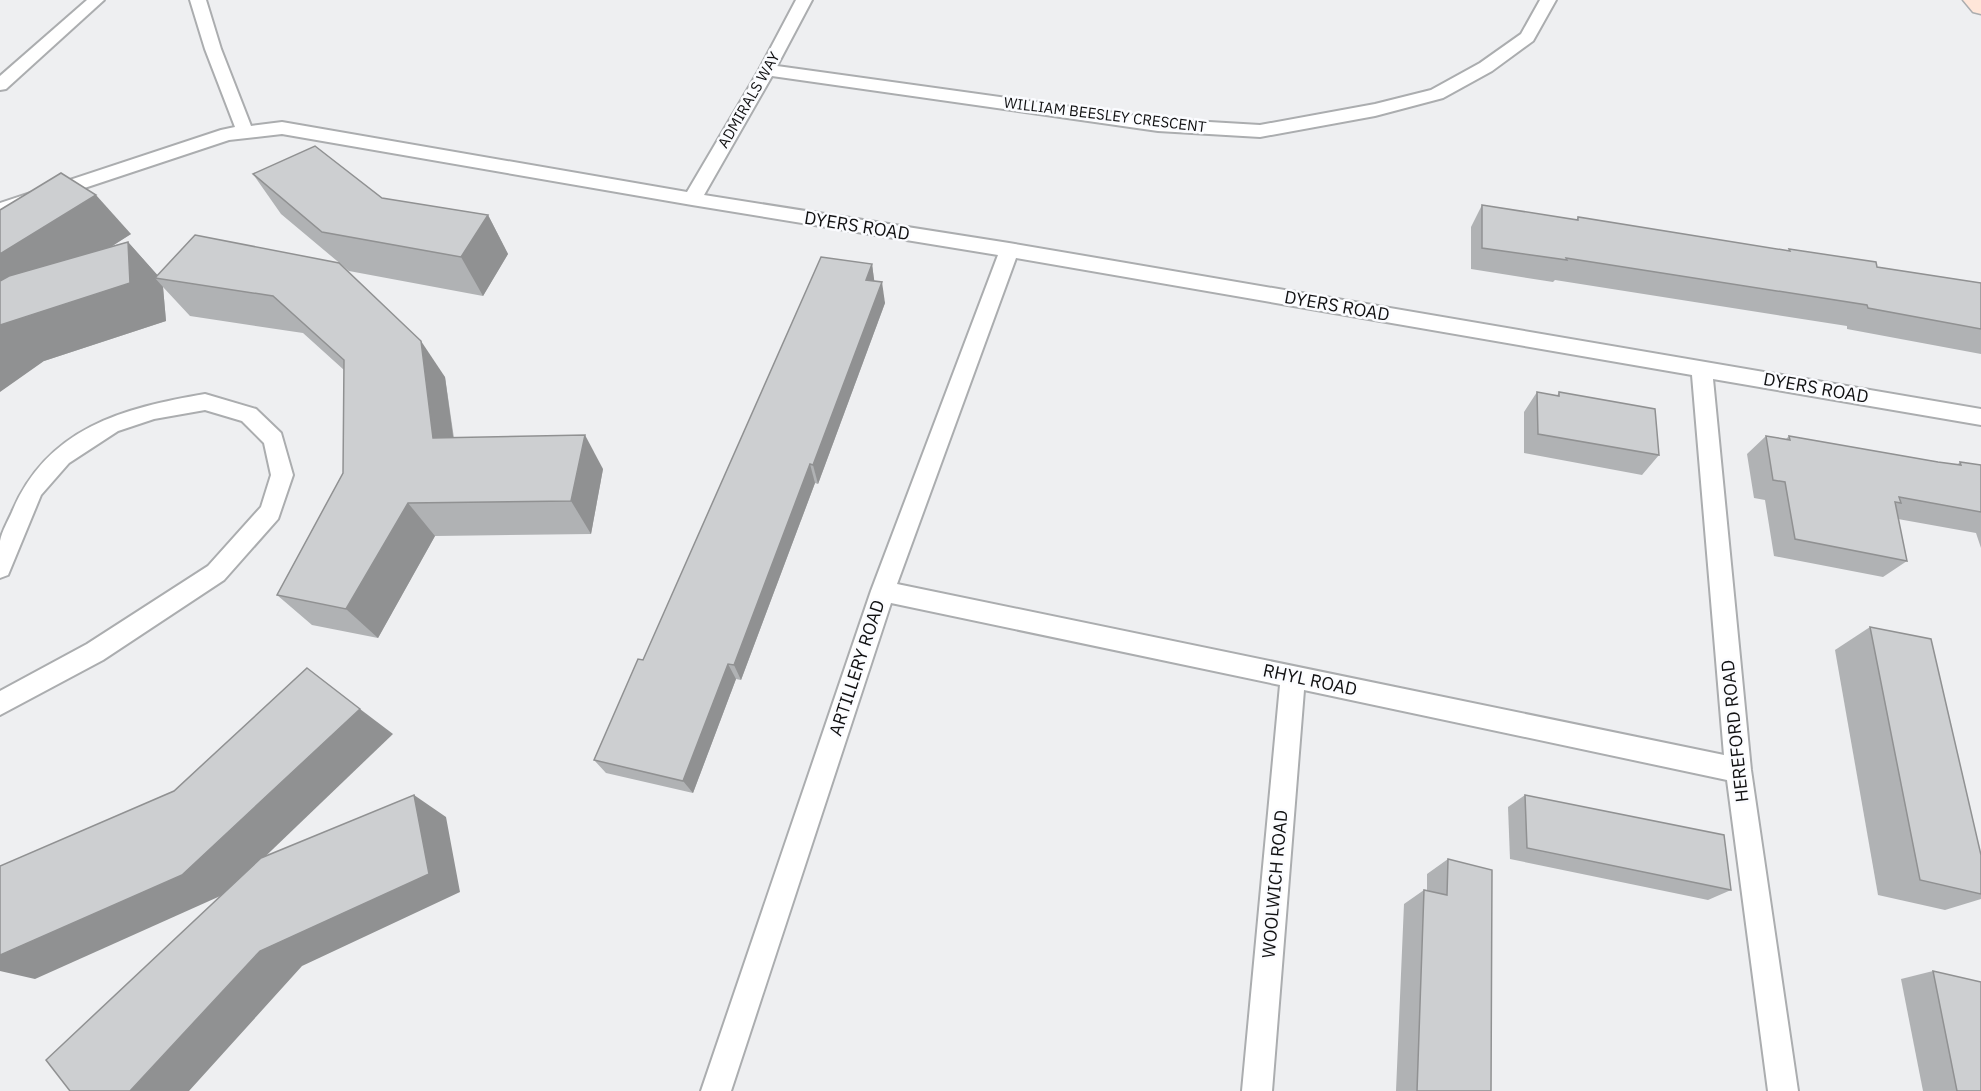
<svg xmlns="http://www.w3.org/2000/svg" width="1981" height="1091" font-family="'IBM Plex Sans',sans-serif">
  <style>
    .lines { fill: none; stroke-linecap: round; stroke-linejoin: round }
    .lane-casing { stroke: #abadaf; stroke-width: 4 }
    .secondary-casing { stroke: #abadaf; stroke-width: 3 }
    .lane { fill: #fff; fill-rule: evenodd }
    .secondary { fill: #ffe6d9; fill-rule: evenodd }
    .wall { fill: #b0b2b4 }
    .shaded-wall { fill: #909192 }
    .building { fill: #cdcfd1; stroke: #909192; stroke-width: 1.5 }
    .labels { text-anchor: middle; stroke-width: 5; stroke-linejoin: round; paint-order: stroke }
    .far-street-label { font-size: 15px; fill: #111112; stroke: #fbfcff }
    .street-label { font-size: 18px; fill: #111112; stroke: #fbfcff }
  </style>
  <rect width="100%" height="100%" fill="#eeeff1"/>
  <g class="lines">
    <g class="lane-casing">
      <g id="lane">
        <polygon points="87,0 104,0 6,89 0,90 0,76"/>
        <path d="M190,0H206L221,49L251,126L282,122L687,192L759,70L796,0H812L777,66L1158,119L1260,125L1375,104L1431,90L1480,63L1521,34L1540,0H1556L1533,41L1492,71L1443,98L1375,116L1260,137L1158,131L772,76L704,195L1009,243L1981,409V425L1713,379L1751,770L1798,1091H1768L1727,780L1304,690L1272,1091H1242L1280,685L891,603L731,1091H701L871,591L998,255L692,205L282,134L229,140L0,216V203L221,130L235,127L205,49ZM1016,258L1692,375L1724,755L897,584Z"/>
        <path d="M205,394L256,409L281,433L293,475L278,519L224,580L103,660L0,715V691L87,644L208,566L261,507L271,475L264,443L242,421L205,410L154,419L118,431L69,463L41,495L8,575L0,578C0,566 0,553 0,541C2,531 8,521 12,512C47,428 123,408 205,394Z"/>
      </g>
    </g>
    <g class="secondary-casing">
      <polygon id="secondary" points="1963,0 1981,0 1981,14 1973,12"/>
    </g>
    <use href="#lane" class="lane"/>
    <use href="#secondary" class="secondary"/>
  </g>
  <g class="wall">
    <polygon points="253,174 382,198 488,215 508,254 483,296 349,271 281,214"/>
    <polygon points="1482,205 1576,220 1578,217 1788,251 1789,249 1877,267 1981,283 1981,354 1847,329 1847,326 1555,280 1553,282 1471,269 1471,227"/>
    <polygon points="0,210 131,234 112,246 128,242 158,276 195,235 445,377 454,438 603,469 591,534 435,536 378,638 312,625 277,595 343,473 344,370 303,333 190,316 163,287 166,321 44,361"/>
    <polygon points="872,264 874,281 885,303 818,484 815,483 741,680 736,679 693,793 606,773 594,760 643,660"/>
    <polygon points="1537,392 1557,396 1559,392 1659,455 1642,475 1524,453 1524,412"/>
    <polygon points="1766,436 1786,439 1789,436 1938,462 1957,465 1960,462 1981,465 1981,548 1976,533 1898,519 1907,561 1883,577 1774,556 1765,500 1754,498 1747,454"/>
    <polygon points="1870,627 1981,855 1981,899 1945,910 1878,895 1835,650"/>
    <polygon points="1525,795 1731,890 1708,900 1510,859 1508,807"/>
    <polygon points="1448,859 1491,1091 1396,1091 1404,904 1424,890 1427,890 1427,874"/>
    <polygon points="1933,971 1981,1091 1923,1091 1901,979"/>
  </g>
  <g class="shaded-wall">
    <polygon points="96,195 131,234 0,318 0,254"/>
    <polygon points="488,215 508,254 483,296 461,257"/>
    <polygon points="128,242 161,279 155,278 163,287 166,321 44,361 0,392 0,325"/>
    <polygon points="872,264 875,286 866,280"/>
    <polygon points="882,282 885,303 818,484 813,465"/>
    <polygon points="421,341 445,377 458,473 433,438"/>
    <polygon points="585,435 603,469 591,534 571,501"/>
    <polygon points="810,464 815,483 741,680 734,665"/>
    <polygon points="408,503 435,536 378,638 346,609"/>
    <polygon points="728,664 736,679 693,793 683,781"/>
    <polygon points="360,709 393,734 227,893 35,979 0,971 0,955"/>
    <polygon points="414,795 446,817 460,892 302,966 189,1091 130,1091 260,951"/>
  </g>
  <g class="building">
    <polygon points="315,146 382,198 488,215 461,257 322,232 253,174"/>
    <polygon points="61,173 96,195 0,254 0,210"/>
    <polygon points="1482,205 1578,220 1578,217 1790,251 1789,249 1876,262 1877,267 1981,283 1981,329 1868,308 1867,305 1566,258 1567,260 1482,248"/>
    <polygon points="195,235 339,263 421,341 433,438 585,435 571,501 408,503 346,609 277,595 343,473 344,360 273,296 155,278"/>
    <polygon points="128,242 130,283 0,325 0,281 9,276"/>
    <polygon points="821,257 872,264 866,280 882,282 813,465 810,464 734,665 728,664 683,781 594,760 638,659 643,660"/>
    <polygon points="1537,392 1559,396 1559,392 1655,409 1659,455 1538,434"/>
    <polygon points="1766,436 1790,440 1789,436 1938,462 1961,465 1960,462 1981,465 1981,512 1899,497 1901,503 1895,502 1907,561 1795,539 1785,482 1773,480"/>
    <polygon points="1870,627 1931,639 1981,855 1981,894 1920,880"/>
    <polygon points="307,668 360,709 182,875 0,955 0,866 174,791"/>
    <polygon points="414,795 429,874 260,951 130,1091 70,1091 46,1060 261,858"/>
    <polygon points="1525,795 1724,835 1731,890 1527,848"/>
    <polygon points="1448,859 1492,870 1491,1091 1417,1091 1424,890 1447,895"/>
    <polygon points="1933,971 1981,982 1981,1091 1957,1091"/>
  </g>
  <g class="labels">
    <g class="far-street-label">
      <text transform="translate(749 100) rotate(-60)" y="5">ADMIRALS WAY</text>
      <text transform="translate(1105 115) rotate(7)" y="5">WILLIAM BEESLEY CRESCENT</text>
    </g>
    <g class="street-label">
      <text transform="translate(857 226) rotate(9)" y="6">DYERS ROAD</text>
      <text transform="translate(1337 306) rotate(10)" y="6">DYERS ROAD</text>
      <text transform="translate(1816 388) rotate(10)" y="6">DYERS ROAD</text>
      <text transform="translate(857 668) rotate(-72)" y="6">ARTILLERY ROAD</text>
      <text transform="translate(1310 680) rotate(12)" y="6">RHYL ROAD</text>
      <text transform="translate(1735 731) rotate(-96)" y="6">HEREFORD ROAD</text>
      <text transform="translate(1275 884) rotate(-85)" y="6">WOOLWICH ROAD</text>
    </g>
  </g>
</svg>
